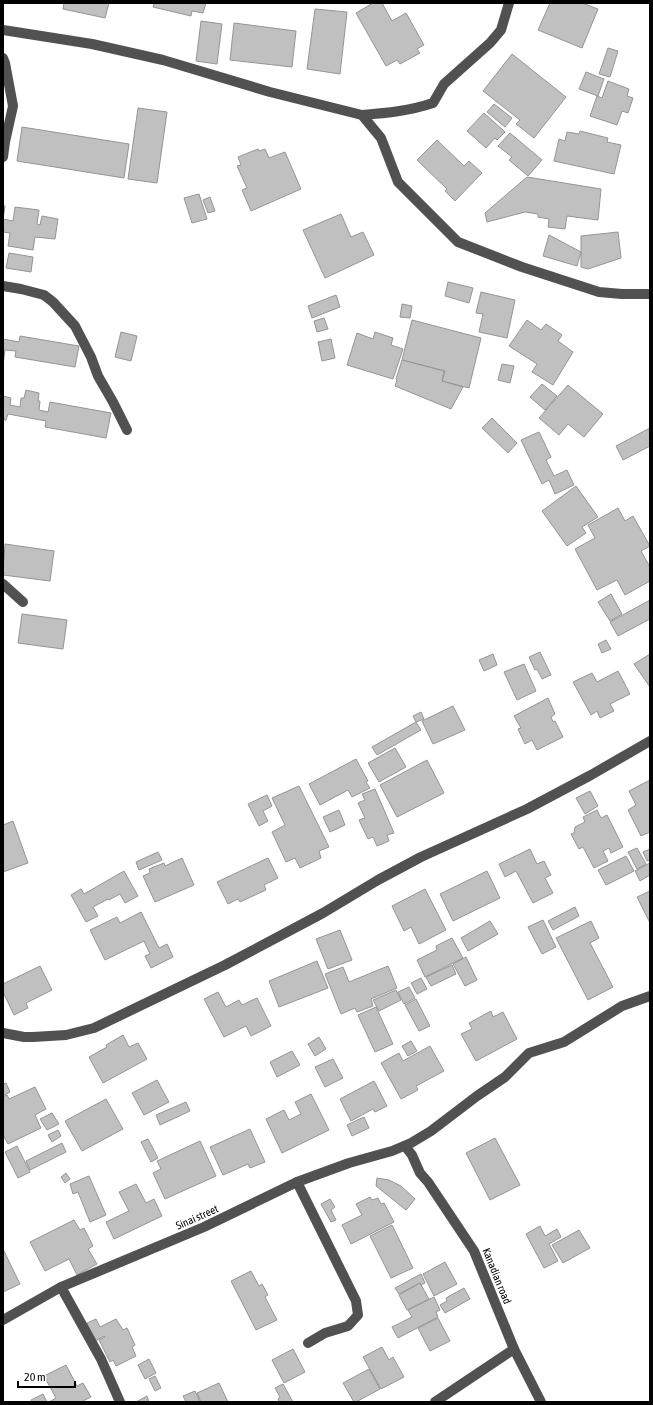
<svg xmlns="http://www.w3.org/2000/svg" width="653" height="1405" font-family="'Asap Condensed',sans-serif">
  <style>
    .building { fill: #c0c0c0; stroke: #959595 }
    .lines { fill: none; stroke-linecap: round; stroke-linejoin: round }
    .minor { stroke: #515151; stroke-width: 10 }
    .labels { text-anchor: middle; stroke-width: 3.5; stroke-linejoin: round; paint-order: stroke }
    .street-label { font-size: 11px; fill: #000; stroke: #fff }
  </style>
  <rect width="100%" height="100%" fill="#fff"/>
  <g class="building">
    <polygon points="64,3 109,3 105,18 63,9"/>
    <polygon points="154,3 206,3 203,13 192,11 191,16 153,7"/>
    <polygon points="373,3 382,3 392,21 406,13 424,45 417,49 420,53 400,64 397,60 386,66 356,13"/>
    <polygon points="550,3 582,3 598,9 582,48 538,30"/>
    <polygon points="315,9 347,12 340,74 307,69"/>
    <polygon points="201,21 222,24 217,64 196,61"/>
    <polygon points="234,23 296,31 292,67 230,60"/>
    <polygon points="608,48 618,51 610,77 599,74"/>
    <polygon points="512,54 566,97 534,138 516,124 520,120 483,91"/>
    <polygon points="586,72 604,79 598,96 579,89"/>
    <polygon points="608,81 629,89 627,96 633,98 628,113 622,111 617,125 590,116 597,96 602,98"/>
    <polygon points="494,104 512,118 505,127 487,112"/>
    <polygon points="138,108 167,112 157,183 128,179"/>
    <polygon points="484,113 505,132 497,140 495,138 486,148 467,131"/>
    <polygon points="22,127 129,144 124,178 17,161"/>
    <polygon points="580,131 608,138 607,142 621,145 614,174 554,161 559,139 565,141 567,132 579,134"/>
    <polygon points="510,133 542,160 528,176 509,160 512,157 498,146"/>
    <polygon points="437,140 464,166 469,161 482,173 455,201 445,191 447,189 417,160"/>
    <polygon points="258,149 259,151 265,149 269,158 285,152 301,189 251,211 242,190 247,188 237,166 241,165 238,157"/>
    <polygon points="527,177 601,189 598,220 567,216 565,229 548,227 549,219 538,217 538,214 525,212 487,222 485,213"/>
    <polygon points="199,194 207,219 192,223 184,198"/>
    <polygon points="210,197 215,211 208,213 203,200"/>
    <polygon points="3,205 5,206 3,219 13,221 15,207 39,210 37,224 40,225 42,216 58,219 55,239 35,237 33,250 8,246 10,233 3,232"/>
    <polygon points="341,214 351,237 363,232 374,255 325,278 303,230"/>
    <polygon points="618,232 621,258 588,269 581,267 581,236"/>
    <polygon points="549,235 581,252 577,266 543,256"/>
    <polygon points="9,253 33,257 31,272 6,268"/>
    <polygon points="448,282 473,288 469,303 445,296"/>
    <polygon points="481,292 515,300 507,338 479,332 483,314 476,313"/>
    <polygon points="336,295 340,307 312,318 308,306"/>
    <polygon points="402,304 412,306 410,318 400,317"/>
    <polygon points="324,318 328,329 317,332 314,321"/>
    <polygon points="412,320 481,338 469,388 442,381 445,371 402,360"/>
    <polygon points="527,320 541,330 546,324 562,335 558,341 573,352 553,385 532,372 537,364 509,346"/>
    <polygon points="121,332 137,336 131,361 115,357"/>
    <polygon points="375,332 393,338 391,345 403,349 393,379 347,365 357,333 373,339"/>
    <polygon points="20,336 79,346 75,367 15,357 16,351 5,350 3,364 3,339 19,342"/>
    <polygon points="331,339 335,358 322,361 318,342"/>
    <polygon points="402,360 444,371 442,381 463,387 451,409 395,386 397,380 396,379"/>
    <polygon points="502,364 514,366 510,383 498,380"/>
    <polygon points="542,384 557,396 545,410 530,397"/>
    <polygon points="568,385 603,414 584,437 568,424 559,435 539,418"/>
    <polygon points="26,390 39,393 38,401 40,401 39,410 48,412 50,402 111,413 106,438 45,427 46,421 8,414 6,420 3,420 3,396 11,398 10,405 20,407 21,398 24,398"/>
    <polygon points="492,418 517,443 508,453 482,428"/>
    <polygon points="650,428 650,446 623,460 616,446"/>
    <polygon points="539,432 551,457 546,460 554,476 567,470 574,485 555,494 549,480 542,484 521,440"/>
    <polygon points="576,486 598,517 582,527 586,533 567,546 542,511"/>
    <polygon points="618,508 625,521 633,516 650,546 641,551 650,567 650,581 625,595 617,580 597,590 575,549 595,538 588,525"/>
    <polygon points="5,544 54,551 50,581 3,575"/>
    <polygon points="611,594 622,614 610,621 598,602"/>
    <polygon points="650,600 650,619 618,636 610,622"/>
    <polygon points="22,614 67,620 63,649 18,643"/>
    <polygon points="606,640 611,649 602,653 598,644"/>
    <polygon points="540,652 551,675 542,679 537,669 535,670 529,657"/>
    <polygon points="493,654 497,665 484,671 479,660"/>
    <polygon points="650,654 650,687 634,664"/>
    <polygon points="524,664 536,691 517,700 504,672"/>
    <polygon points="618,671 630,694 610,704 614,711 600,718 597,711 591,715 573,682 592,673 597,682"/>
    <polygon points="548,698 555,714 551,717 553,722 555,721 563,737 537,750 532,740 525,744 518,729 521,728 514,716"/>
    <polygon points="453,706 465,730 433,744 422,721"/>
    <polygon points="421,712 424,719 416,722 413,716"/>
    <polygon points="416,722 421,730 377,755 372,747"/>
    <polygon points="395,748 406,767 379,782 368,763"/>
    <polygon points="356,759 368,781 366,782 370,788 352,797 348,790 320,805 309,784"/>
    <polygon points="427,760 444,793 397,817 380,785"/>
    <polygon points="650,780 650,832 641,836 628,810 636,805 629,791"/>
    <polygon points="299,786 329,847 319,851 321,858 300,868 295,858 286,862 272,832 285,825 272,798"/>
    <polygon points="375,789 394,833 387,835 389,841 377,846 373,837 368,839 359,820 365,818 358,803 365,800 362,794"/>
    <polygon points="590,791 598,806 585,814 576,798"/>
    <polygon points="267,795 272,806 263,811 268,821 259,826 248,804"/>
    <polygon points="339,810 345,825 330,832 323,817"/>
    <polygon points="597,810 601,818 607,815 623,847 611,853 609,848 603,851 608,861 594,868 583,847 579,849 571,834 574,833 575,827 585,822 583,817"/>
    <polygon points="13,821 28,863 3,872 3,825"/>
    <polygon points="637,848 646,864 637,869 628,852"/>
    <polygon points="530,849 537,864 544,861 551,875 545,878 553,893 533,903 516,871 505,877 499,864"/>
    <polygon points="650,849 650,860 647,861 643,852"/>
    <polygon points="158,852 162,860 139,870 136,862"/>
    <polygon points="626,856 634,871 606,885 598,870"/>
    <polygon points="182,858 194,885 155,902 143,876 150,873 149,869 164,863 165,866"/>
    <polygon points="268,858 278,878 264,885 266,890 240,902 238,899 228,904 217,882"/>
    <polygon points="650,863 650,875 640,881 635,871"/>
    <polygon points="124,871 138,896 125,903 120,894 109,900 108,899 93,907 98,916 86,922 71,895 81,889 84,894"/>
    <polygon points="487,871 500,898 453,921 440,894"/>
    <polygon points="425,889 446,930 419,944 411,927 404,931 392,906"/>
    <polygon points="650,891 650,923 637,897"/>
    <polygon points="575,907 579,916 553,930 548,921"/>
    <polygon points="141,912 159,948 167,944 173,957 151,968 145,956 150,954 144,941 105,960 90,930 117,917 120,923"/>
    <polygon points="543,920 556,947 542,954 528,927"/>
    <polygon points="490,921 498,934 468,951 461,938"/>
    <polygon points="591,921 599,938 590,943 613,987 588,1000 556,938"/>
    <polygon points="340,930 352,960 328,969 316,939"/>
    <polygon points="452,938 463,958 425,977 417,960 437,950 436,946"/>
    <polygon points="466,957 477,980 465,986 453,964"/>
    <polygon points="317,961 328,988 279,1007 269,981"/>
    <polygon points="452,965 456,974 431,986 426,977"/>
    <polygon points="40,966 52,990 26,1003 28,1008 14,1015 3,992 3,984"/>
    <polygon points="388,966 397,988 371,999 373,1006 357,1012 355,1008 341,1014 325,974 343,967 349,982"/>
    <polygon points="421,978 427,989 417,994 411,983"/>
    <polygon points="409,987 415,998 404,1004 398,992"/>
    <polygon points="396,990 401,1000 379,1011 373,1000"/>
    <polygon points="218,992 226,1007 239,1000 242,1005 257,998 271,1026 251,1036 246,1026 224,1037 204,999"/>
    <polygon points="416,999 430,1026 419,1031 405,1005"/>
    <polygon points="376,1007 393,1044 375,1052 358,1015"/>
    <polygon points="491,1011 493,1017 503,1012 517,1039 476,1061 461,1034 472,1029 469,1023"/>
    <polygon points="123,1035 129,1047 138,1043 147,1059 103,1083 89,1057 107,1047 106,1045"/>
    <polygon points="319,1037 326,1049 315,1056 308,1044"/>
    <polygon points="411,1041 417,1051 408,1056 402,1046"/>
    <polygon points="430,1046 444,1071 416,1086 418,1090 401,1099 381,1063 399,1053 403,1061"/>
    <polygon points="292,1051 300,1065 277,1077 270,1062"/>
    <polygon points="333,1059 343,1078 325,1087 315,1067"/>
    <polygon points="157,1080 169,1102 144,1115 132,1093"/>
    <polygon points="374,1081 387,1106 375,1112 373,1109 351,1121 340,1099"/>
    <polygon points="6,1083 10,1092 3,1096 3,1084"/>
    <polygon points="35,1087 46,1109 35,1115 41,1128 8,1144 3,1135 3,1097 7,1095 9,1099"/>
    <polygon points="311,1094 329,1130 282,1153 266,1119 284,1110 289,1120 301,1114 295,1102"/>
    <polygon points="106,1099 123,1129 82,1151 65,1121"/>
    <polygon points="186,1102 190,1111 160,1125 156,1115"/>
    <polygon points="52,1113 59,1124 47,1130 40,1119"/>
    <polygon points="364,1117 369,1128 352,1136 347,1125"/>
    <polygon points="250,1129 265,1162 250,1168 248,1164 223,1175 210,1147"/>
    <polygon points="58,1130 61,1136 52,1142 48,1135"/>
    <polygon points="495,1138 520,1185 490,1200 466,1153"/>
    <polygon points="148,1139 158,1158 151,1162 141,1142"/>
    <polygon points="200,1141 216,1176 165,1199 153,1173 161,1169 157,1161"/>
    <polygon points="62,1143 66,1152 30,1170 26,1161"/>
    <polygon points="17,1146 30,1172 18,1178 5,1152"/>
    <polygon points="66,1173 70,1179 65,1183 61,1177"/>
    <polygon points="89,1176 106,1215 90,1222 78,1192 73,1194 70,1184"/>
    <polygon points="377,1178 389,1180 401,1186 415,1199 406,1210 376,1186"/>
    <polygon points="136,1184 146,1203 154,1199 162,1216 114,1239 106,1222 129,1211 119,1192"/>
    <polygon points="370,1197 372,1200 378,1198 381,1204 384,1203 394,1222 351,1244 342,1225 362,1215 356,1204"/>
    <polygon points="330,1199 335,1207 331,1210 336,1220 331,1222 321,1204"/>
    <polygon points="74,1220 80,1230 84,1228 93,1246 88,1249 97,1264 77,1275 69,1259 45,1271 30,1242"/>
    <polygon points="392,1225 413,1268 391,1278 370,1236"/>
    <polygon points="540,1226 545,1236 557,1229 561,1237 549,1244 558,1261 544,1268 526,1234"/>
    <polygon points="579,1230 590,1248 563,1263 552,1245"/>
    <polygon points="3,1249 20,1284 3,1292"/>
    <polygon points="445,1262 457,1284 434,1296 423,1274"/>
    <polygon points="251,1271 259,1286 262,1284 268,1295 265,1297 277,1320 256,1330 231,1281"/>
    <polygon points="421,1274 425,1283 421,1285 420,1283 399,1294 395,1288"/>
    <polygon points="420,1283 429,1299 407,1310 399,1295"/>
    <polygon points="464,1288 470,1299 445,1313 440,1305 447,1301 446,1298"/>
    <polygon points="434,1297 440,1310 436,1312 438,1317 398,1338 392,1327 412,1317 408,1310"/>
    <polygon points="438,1318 450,1341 430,1351 418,1328"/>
    <polygon points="96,1319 100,1327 116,1319 123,1330 127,1328 135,1345 132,1347 136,1356 116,1366 113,1360 110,1362 99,1340 105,1337 104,1336 95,1341 87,1323"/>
    <polygon points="382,1347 389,1360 393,1357 404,1377 381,1389 363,1357"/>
    <polygon points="293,1349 305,1372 284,1383 272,1360"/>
    <polygon points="149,1359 156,1373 145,1379 138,1365"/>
    <polygon points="66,1365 77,1386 83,1383 91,1397 83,1401 84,1402 49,1402 56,1398 44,1376"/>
    <polygon points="369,1369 380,1389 356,1402 354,1402 343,1383"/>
    <polygon points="155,1376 161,1388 155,1391 149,1379"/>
    <polygon points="219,1383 228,1402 201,1402 197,1393"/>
    <polygon points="283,1384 293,1402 279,1402 278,1399 280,1397 275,1388"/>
    <polygon points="195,1391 200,1402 186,1402 183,1396"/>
    <polygon points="43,1394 47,1402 32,1402 31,1400"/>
    <polygon points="147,1396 149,1402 136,1402"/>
  </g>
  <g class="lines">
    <g class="minor">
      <polyline points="3,30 92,44 163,60 270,92 362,115 381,138 398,182 458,242 522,267 599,292 622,294 650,294"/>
      <polyline points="3,58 5,63 13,106 5,142 3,157"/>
      <path d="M362,115C387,113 409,111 433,103L444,84L490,43L501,30L509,3"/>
      <polyline points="3,286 21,289 44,295 53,302 75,326 91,357 98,376 113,402 127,430"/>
      <polyline points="3,584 23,602"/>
      <polyline points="3,1033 24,1037 33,1037 66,1035 94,1028 225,965 323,913 378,880 421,857 527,809 591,775 650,741"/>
      <polyline points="405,1146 412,1155 420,1173 428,1182 474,1251 514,1349 541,1402"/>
      <polyline points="297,1182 356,1301 358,1315 348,1326 325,1333 308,1343"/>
      <polyline points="61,1287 101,1359 120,1402"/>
      <polyline points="3,1320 61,1287 204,1227 297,1182 349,1163 392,1151 411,1143 431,1131 477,1096 505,1077 529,1053 564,1042 622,1006 650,996"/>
      <polyline points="435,1402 514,1349"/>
    </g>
  </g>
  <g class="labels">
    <g class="street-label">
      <text transform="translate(197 1217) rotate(-24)" y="4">Sinai street</text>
      <text transform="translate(497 1276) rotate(68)" y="4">Kanadian road</text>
    </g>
  </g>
  <rect width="653" height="1405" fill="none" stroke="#000000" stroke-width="8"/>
  <path d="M18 1381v6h57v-6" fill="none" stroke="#000000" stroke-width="2"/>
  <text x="24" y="1381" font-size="12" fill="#000000" stroke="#ffffff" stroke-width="3" paint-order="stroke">20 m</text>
</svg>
